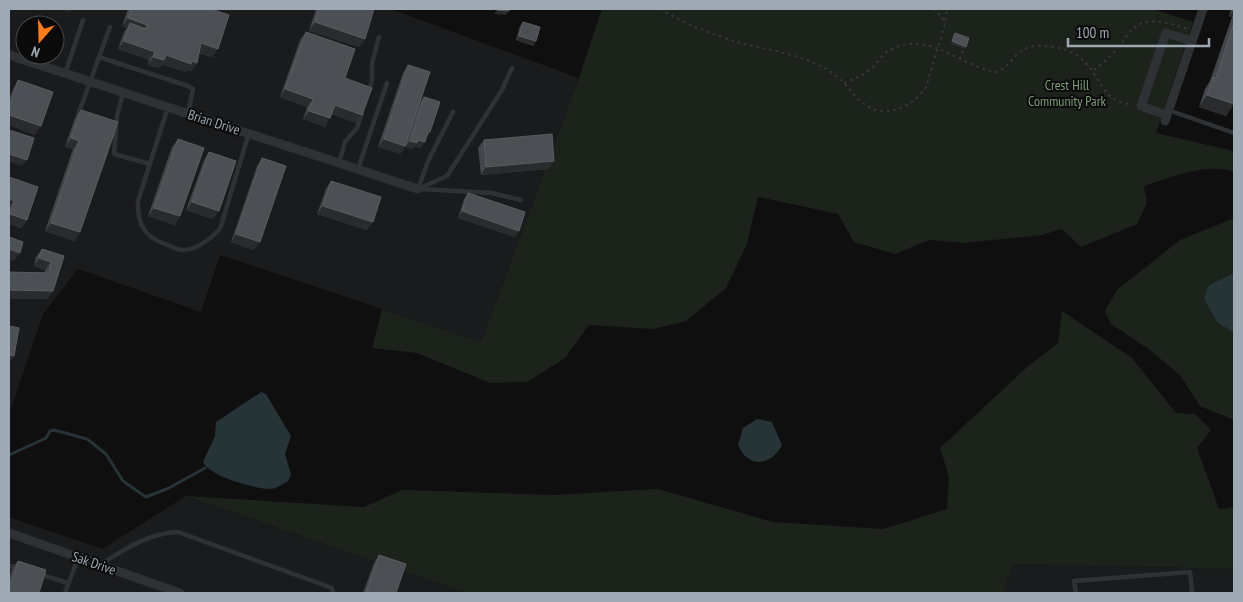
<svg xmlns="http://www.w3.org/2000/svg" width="1243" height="602" font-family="'PT Sans Narrow',sans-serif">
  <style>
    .built { fill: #1a1b1d; fill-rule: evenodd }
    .green { fill: #1b231b }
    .water { fill: #263337 }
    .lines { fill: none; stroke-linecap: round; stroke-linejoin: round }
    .stream { stroke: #263337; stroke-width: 3 }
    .path { stroke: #35393d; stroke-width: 2; stroke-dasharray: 2.5 4; stroke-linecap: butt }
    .lane { stroke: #2f3235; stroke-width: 4.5 }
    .street { stroke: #2f3235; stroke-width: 9 }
    .wall { fill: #424549 }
    .shaded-wall { fill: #292b2d }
    .building { fill: #4c4f54; stroke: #595d63 }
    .labels { text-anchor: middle; stroke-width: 4; stroke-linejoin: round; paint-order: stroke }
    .park-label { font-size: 14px; fill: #7ba073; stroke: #0a0a0b }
    .street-label { font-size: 14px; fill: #9ea9b3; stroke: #0a0a0b }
  </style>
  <rect width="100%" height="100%" fill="#0f0f10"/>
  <g class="built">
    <path d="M9,9H391L579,78L481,342L220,255L201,312L78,269L43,314L9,415ZM25,25H55V55H25Z"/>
    <polygon points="186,496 466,593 9,593 9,517 102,549"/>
    <polygon points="1012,564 1234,569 1234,593 1003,593"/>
  </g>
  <g class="green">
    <path d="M602,9H1153L1193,22L1156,133L1234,151V172C1206,162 1172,177 1144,186L1147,203L1137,224L1081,247L1062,229L1042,235L964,243L929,240L895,254L854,242L838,214L758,197L747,244L726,288L686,321L653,329L589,325L565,358L527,382L490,383L417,353L372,348L382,309L481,342L579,78Z"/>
    <polygon points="1234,218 1234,273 1209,285 1226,328 1234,333 1234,420 1200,406 1180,375 1150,350 1111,324 1105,311 1117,290 1180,240"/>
    <polygon points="1062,311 1132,358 1176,413 1195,414 1211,430 1197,448 1219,509 1234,507 1234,569 1013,564 1003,593 466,593 186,496 364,507 402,490 554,495 658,489 773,522 883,529 947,509 949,477 940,448 1027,367 1058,343"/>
  </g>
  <g class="water">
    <polygon points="1234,273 1234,333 1217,322 1204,298 1209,285"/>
    <path d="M261,392L266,394L291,436L285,454L291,474L288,481C283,484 276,489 270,489C255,489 209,476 203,462L215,436L216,422Z"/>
    <path d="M757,419L772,422L782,445C771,466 748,469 738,445L743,428Z"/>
  </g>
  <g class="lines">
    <polyline class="stream" points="9,455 46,438 50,431 54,430 87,439 106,454 123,481 146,497 169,488 205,468"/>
    <g class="path">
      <path d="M660,9C684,23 711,34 737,42C767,50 801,54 828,70C848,81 857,108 881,111C899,113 917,101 926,87L945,24L947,9"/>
      <polyline points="933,9 942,17 945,24"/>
      <polyline points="960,59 964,48"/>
      <path d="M1094,70C1137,40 1122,6 1187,29"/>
      <path d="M844,83C852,79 861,77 868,71C877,65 881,54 890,50C929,29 960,67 997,72C1011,66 1015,51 1030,47C1038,45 1046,46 1053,47C1105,54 1091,104 1133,104"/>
    </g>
    <g class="lane">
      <polyline points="99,57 188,86 193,89 188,113"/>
      <polyline points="65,74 83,20"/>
      <polyline points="369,91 372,80 372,63 379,37"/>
      <polyline points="123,93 117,116 114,154 150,164"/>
      <path d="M168,107L138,201C137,225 145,238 168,245C172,247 178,250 183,250C197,250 211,238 220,229L249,133"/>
      <polyline points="1168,110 1234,133"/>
      <polyline points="78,115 110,27"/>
      <polyline points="339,163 345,142 357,128 362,113"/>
      <polyline points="358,169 387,83"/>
      <polyline points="418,189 447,176 502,90 512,68"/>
      <polyline points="418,189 428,161 453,112"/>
      <polyline points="420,189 492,193 521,200"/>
      <path d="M99,565C124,550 148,533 178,532L332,588L333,593"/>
      <polyline points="9,566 19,567"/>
      <polyline points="39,574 68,583"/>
      <polyline points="65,593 78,558"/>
      <polyline points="1076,593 1074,581 1190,572 1192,593"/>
    </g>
    <g class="street">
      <polyline points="9,55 418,189"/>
      <polyline points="1166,115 1141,106 1166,33 1192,41"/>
      <polyline points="1165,121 1203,9"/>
      <polyline points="9,533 180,593"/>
    </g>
  </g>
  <g class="wall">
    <polygon points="128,9 211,9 212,57 199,53 197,63 191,71 187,70 185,72 162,64 158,68 148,65 149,60 118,49 124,32 127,28 122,26"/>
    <polygon points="316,9 374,9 359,47 309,31"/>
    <polygon points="1231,9 1234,9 1234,103 1226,116 1199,107 1205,89 1210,81 1232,17 1229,16"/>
    <polygon points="523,22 536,41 533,46 516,40 520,26"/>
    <polygon points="306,32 345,78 362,115 356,123 332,114 325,127 303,119 307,107 280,97 300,40"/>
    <polygon points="408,65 405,146 400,154 378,147 403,73"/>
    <polygon points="18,80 35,135 9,125 9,100 13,89"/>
    <polygon points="424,97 430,132 426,138 425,142 420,148 415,146 412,149 405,147 420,103"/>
    <polygon points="81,110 80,232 74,241 45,231 73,149 65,147 75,118"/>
    <polygon points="178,139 175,225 148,216 172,147"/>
    <polygon points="484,140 549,169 481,175 478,148"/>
    <polygon points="209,152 213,219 186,210 204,160"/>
    <polygon points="262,158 254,250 231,242 257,166"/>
    <polygon points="9,177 27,220 21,228 9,224"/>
    <polygon points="331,181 367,230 317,214 326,189"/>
    <polygon points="468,193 515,237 458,218 464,199"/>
    <polygon points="42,249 64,256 53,291 47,299 9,299 9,272 45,273 45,270 34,266 36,257"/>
    <polygon points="379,555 396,593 363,593 374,563"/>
    <polygon points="18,561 9,593 9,580 12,569"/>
  </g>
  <g class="shaded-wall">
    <polygon points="61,9 72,9 70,12"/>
    <polygon points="1234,9 1234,14 1232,17 1229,16"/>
    <polygon points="497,10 509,11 506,15 494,14"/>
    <polygon points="128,18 147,25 141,33 130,23 127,28 122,26"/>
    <polygon points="315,22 365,39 359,47 309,31"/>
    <polygon points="519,36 536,41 533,46 516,40"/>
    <polygon points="124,41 155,52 149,60 118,49"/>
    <polygon points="952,41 966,47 965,49 950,44"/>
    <polygon points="201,43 218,49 212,57 195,51"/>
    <polygon points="166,55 192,61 197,63 191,71 187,70 185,72 162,64 158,68 148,65 153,57"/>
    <polygon points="285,89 313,99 307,107 280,97"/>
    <polygon points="1207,95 1234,104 1226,116 1199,107"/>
    <polygon points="335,105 362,115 356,123 329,113"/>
    <polygon points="309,111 330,118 325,127 303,119"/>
    <polygon points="9,115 41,126 35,135 9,125"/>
    <polygon points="71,138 79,141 73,149 65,147"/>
    <polygon points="384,139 405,146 400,154 378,147"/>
    <polygon points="418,140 425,142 420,148 415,146 412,149 405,147 410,141"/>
    <polygon points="9,154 27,160 22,166 9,162"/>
    <polygon points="554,161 549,169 481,175 486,167"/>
    <polygon points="9,199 14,201 9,209"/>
    <polygon points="192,202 219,211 213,219 186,210"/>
    <polygon points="323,206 373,222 367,230 317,214"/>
    <polygon points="154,208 180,216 175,225 148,216"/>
    <polygon points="462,211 519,231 515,237 458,218"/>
    <polygon points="10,214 27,220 21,228 9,224 9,216"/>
    <polygon points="51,223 80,232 74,241 45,231"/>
    <polygon points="236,234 260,242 254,250 231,242"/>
    <polygon points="9,249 20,253 14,261 9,260"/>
    <polygon points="39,258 51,262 45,270 34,266"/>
    <polygon points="9,290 53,291 47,299 9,299"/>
    <polygon points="9,355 14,356 9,364"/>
  </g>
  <g class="building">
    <polygon points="131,9 211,9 229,15 218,49 201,43 197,63 192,61 191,64 166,55 164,60 153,57 155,52 124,41 130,23 146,29 147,25 128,18"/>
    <polygon points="319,9 374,9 365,39 315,22"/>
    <polygon points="497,9 509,9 509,11 497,10"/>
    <polygon points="523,22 540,27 536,41 519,36"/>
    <polygon points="1234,23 1234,104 1207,95 1213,77 1216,78"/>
    <polygon points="306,32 355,49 345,78 372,88 362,115 335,105 330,118 309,111 313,99 285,89"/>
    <polygon points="955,33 969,38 966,47 952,41"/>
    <polygon points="408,65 430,72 405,146 384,139"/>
    <polygon points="18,80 53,92 41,126 9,115 9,109"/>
    <polygon points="424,97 440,102 430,132 428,131 425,142 418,140 417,143 410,141"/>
    <polygon points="81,110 118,122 80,232 51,223 79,141 71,138"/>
    <polygon points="9,130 34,138 27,160 9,154"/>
    <polygon points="552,134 554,161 486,167 484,140"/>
    <polygon points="178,139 204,148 180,216 154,208"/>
    <polygon points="209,152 236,161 219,211 192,202"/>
    <polygon points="262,158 286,166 260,242 236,234"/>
    <polygon points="9,177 38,187 27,220 10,214 14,201 9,199"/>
    <polygon points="331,181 381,197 373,222 323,206"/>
    <polygon points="468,193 525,212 519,231 462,211"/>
    <polygon points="9,237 23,242 20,253 9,249"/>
    <polygon points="42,249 64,256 53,291 9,290 9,272 49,273 51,262 39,258"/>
    <polygon points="9,326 19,328 14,356 9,355"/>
    <polygon points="379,555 406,564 396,593 366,593"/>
    <polygon points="18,561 46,570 39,593 9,593 9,590"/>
  </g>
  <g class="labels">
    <g class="park-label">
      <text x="1067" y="90">Crest Hill<tspan x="1067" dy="16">Community Park</tspan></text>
    </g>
    <g class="street-label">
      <text transform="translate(214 122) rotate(18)" y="5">Brian Drive</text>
      <text transform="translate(94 563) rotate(19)" y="5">Sak Drive</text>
    </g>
  </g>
  <rect width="1243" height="602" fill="none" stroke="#9ea9b3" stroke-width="20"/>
  <g transform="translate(40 40) rotate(200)"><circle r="24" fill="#0a0a0b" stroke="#454a4e"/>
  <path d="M0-4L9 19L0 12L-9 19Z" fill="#ff7b18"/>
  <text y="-8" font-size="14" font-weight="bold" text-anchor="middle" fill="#9ea9b3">N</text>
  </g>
  <path d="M1068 38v8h141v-8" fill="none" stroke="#9ea9b3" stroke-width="2.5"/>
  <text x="1076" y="38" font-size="15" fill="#9ea9b3" stroke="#0a0a0b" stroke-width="4" paint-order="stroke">100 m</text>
</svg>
